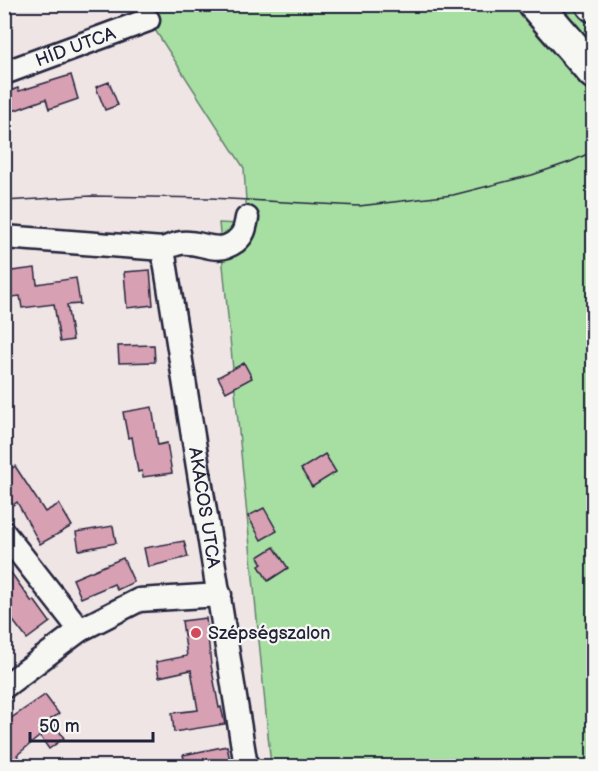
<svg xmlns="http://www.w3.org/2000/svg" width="598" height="771" font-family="'Balsamiq Sans',sans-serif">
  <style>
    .green { fill: #a7dfa3; stroke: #64806f; stroke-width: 1.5 }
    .building { fill: #d8a0b3; stroke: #22223b; stroke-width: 1.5 }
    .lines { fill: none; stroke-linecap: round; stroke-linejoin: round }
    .minor-casing { stroke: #22223b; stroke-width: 27 }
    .highway-casing { stroke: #22223b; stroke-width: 38 }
    .minor { stroke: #f6f6f2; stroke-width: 22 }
    .highway { stroke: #f6f6f2; stroke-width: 33 }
    .tram { stroke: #22223b; stroke-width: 1.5 }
    .poi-dot { fill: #d1495b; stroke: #f6f6f2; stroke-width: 2 }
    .labels { text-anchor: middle; stroke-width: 4.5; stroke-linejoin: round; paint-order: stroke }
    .street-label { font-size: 18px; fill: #22223b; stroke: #f6f6f2 }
    .poi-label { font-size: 18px; fill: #22223b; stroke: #f6f6f2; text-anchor: start }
  </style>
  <rect width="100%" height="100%" fill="#f0e5e5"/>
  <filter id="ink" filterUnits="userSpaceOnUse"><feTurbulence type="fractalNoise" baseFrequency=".0167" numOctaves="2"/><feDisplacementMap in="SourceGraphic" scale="12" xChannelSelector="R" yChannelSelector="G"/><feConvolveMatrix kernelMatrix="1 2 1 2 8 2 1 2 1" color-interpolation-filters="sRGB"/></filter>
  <g filter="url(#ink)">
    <polygon class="green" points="139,5 593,5 593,766 271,766 219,223 240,224 247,218 244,168"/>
    <g class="building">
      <polygon points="71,75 78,99 49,109 46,99 10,112 4,93 18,88 19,91"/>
      <polygon points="109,82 118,105 105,110 96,87"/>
      <polygon points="35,268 37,284 76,278 80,304 67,305 73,340 60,342 54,304 22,308 20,296 4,298 4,272"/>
      <polygon points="150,270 153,305 127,308 124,272"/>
      <polygon points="154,345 155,362 119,363 118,346"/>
      <polygon points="244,363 252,378 226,392 218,377"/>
      <polygon points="152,407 158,445 167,443 172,473 143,477 142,471 138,472 132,437 128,438 123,412"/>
      <polygon points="325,454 336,472 312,487 301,469"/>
      <polygon points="15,466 45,512 59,504 72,526 40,544 17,502 13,505 4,493 4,474"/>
      <polygon points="264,508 277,531 261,540 248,516"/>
      <polygon points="113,526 116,543 79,550 76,532"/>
      <polygon points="184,541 188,557 148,567 144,548"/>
      <polygon points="274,547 288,568 268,581 259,566 262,564 258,557"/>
      <polygon points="123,558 134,582 117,590 114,584 81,598 73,579"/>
      <polygon points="4,563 32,602 34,600 50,622 27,639 4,609"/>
      <polygon points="206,618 211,665 219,708 221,707 225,724 174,732 172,713 198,710 191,670 159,677 156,662 187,656 182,621"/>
      <polygon points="45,695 59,714 51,719 64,738 49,749 40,736 17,755 27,766 4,766 4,723"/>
      <polygon points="227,746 231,766 209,766 209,764 186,766 183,755"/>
    </g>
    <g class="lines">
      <g class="minor-casing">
        <g id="minor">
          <path id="s1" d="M4,73L148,20"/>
          <path d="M4,237L163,249C168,247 175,244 181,243C200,240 216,256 235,242C244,235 245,229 247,218"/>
          <path id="s2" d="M163,249L246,766"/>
          <polyline points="4,533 80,630"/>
          <polyline points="4,687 80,630 139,600 220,595"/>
        </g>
      </g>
      <g class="highway-casing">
        <g id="highway">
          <polyline points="535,4 594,72"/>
          <polyline points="593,4 594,5"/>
        </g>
      </g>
      <use href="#minor" class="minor"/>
      <use href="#highway" class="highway"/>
      <polyline class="tram" points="4,201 91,196 210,198 359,206 453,195 532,175 570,162 594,151"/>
    </g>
  </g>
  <circle class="poi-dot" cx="196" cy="633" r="6"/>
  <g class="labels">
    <g class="street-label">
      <text dy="6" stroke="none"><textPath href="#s1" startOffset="76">HÍD UTCA</textPath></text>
      <text dy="6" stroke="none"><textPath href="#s2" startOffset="262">AKÁCOS UTCA</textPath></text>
    </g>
    <g class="poi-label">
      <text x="208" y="639">Szépségszalon</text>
    </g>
  </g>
  <rect width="598" height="771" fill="none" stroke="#f6f6f2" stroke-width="24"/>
  <rect x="12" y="12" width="574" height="747" fill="none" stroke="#22223b" stroke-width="2" filter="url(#ink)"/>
  <path d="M30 732v9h123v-9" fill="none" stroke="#22223b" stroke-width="3"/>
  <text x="39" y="732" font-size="18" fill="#22223b" stroke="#f6f6f2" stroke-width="4.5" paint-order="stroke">50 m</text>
</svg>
